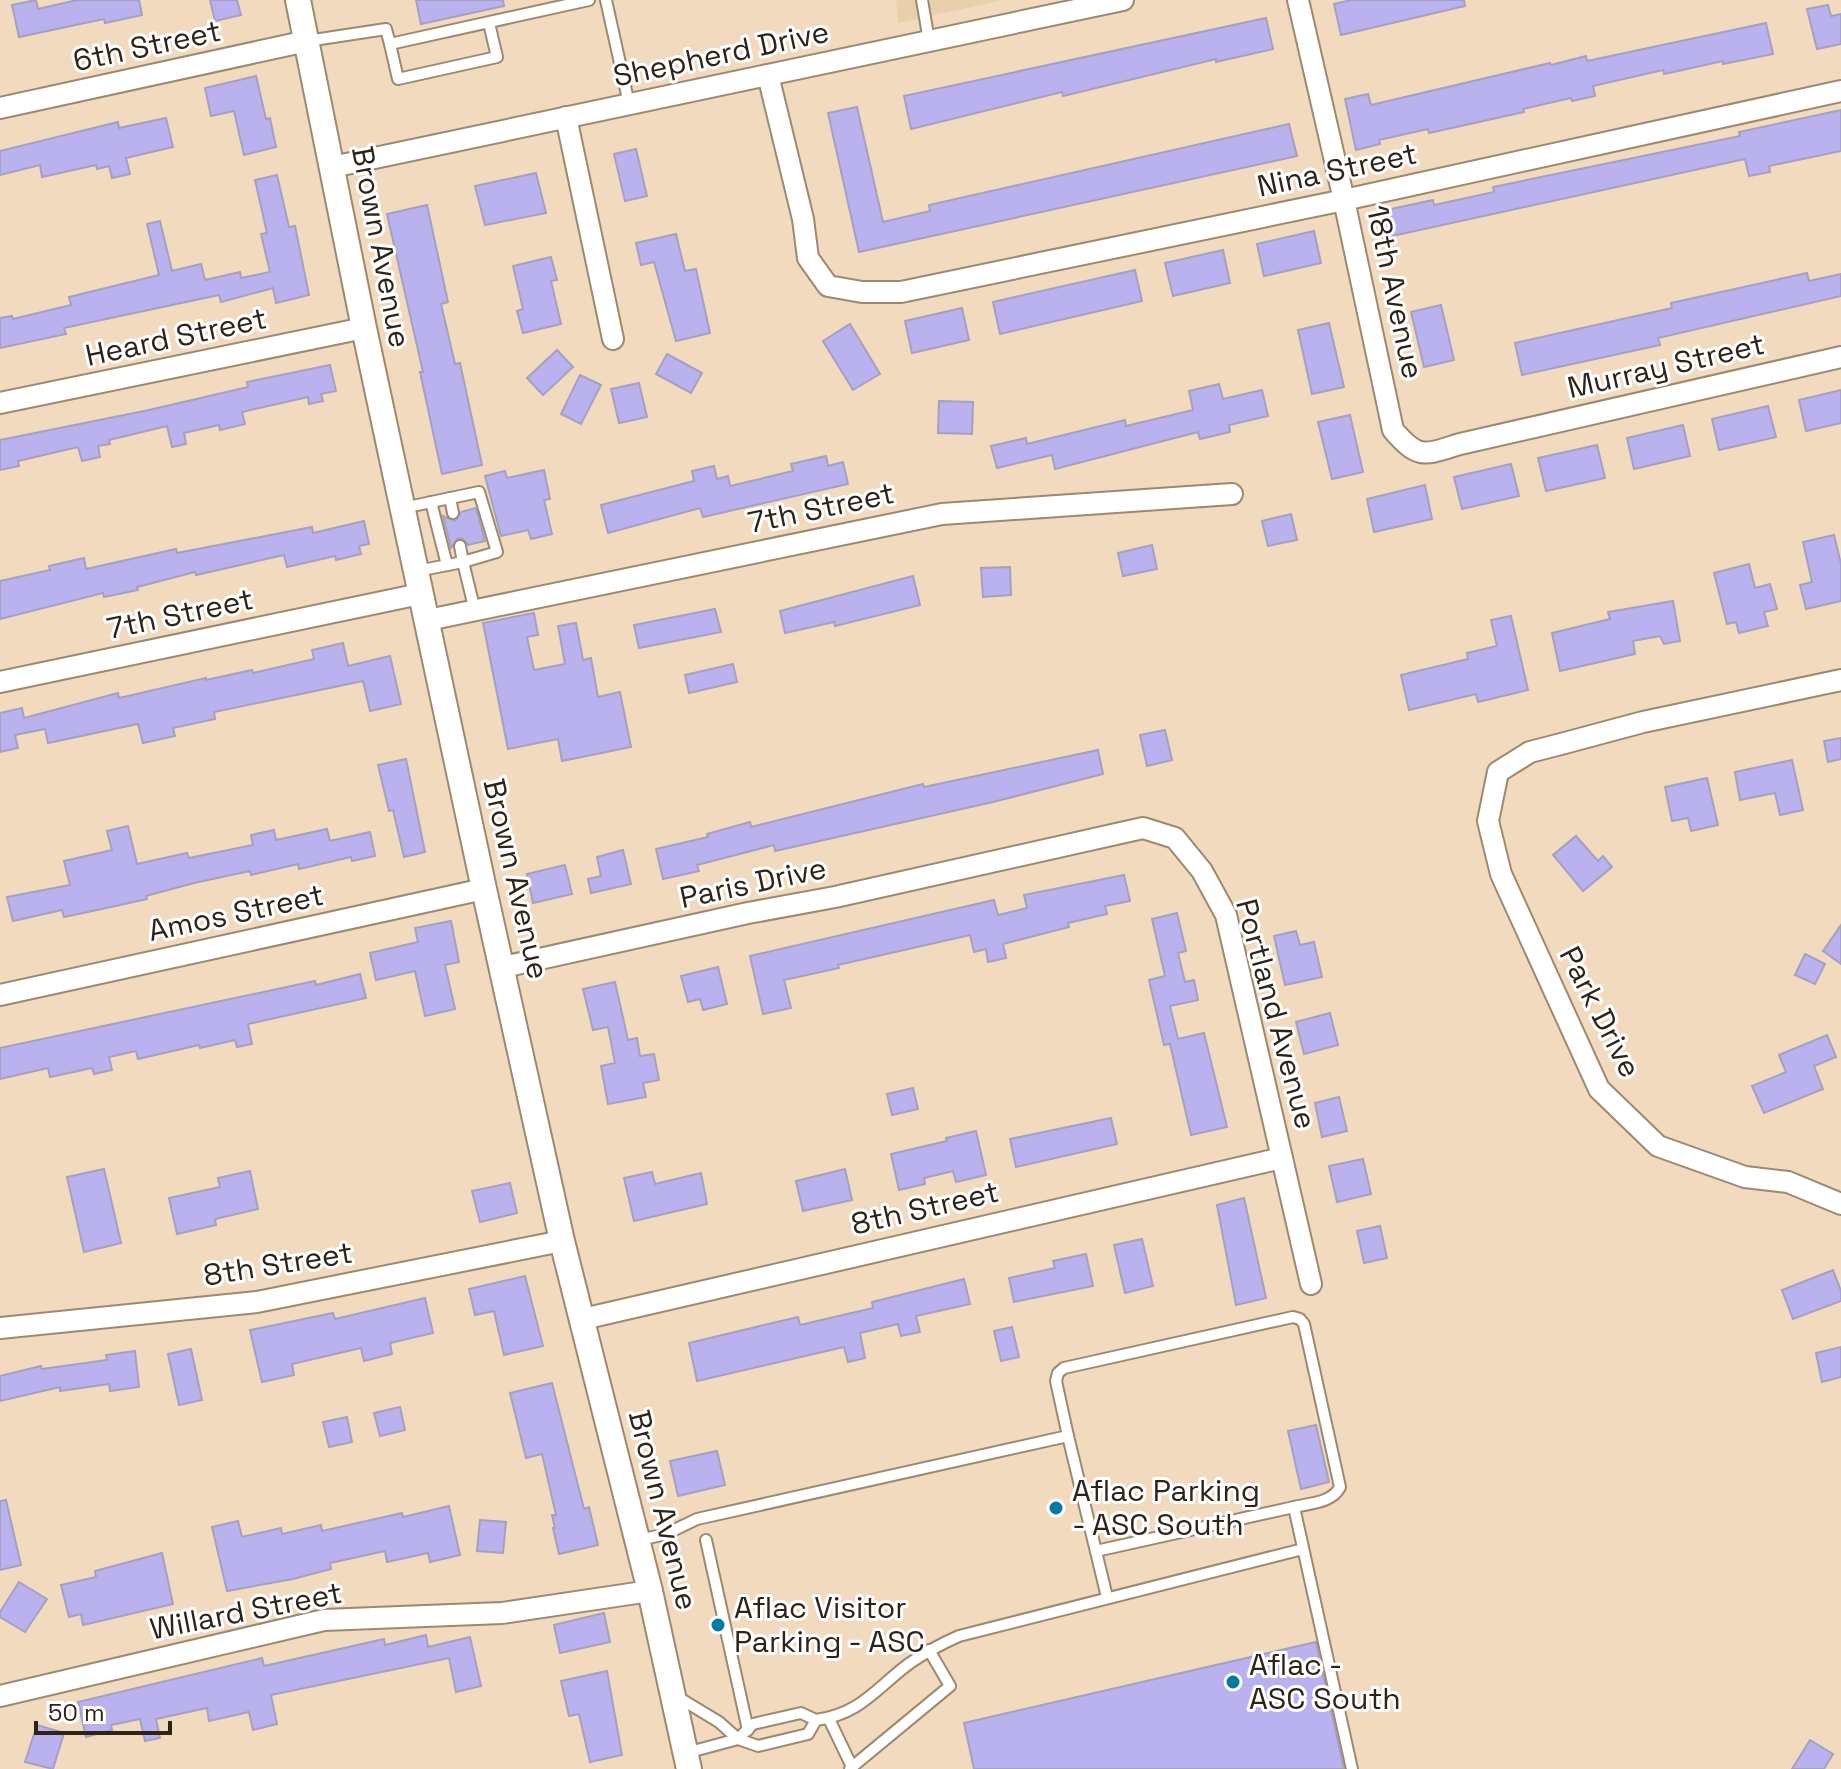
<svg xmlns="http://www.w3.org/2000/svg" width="1841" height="1769" font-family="'Space Grotesk',sans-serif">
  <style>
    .built { fill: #eacfad }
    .building { fill: #bab2ef; stroke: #a4a1c0; stroke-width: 2 }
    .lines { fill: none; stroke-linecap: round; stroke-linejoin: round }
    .service-casing { stroke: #9e896f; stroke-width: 14 }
    .minor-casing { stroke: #9e896f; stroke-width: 24 }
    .tertiary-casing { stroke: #9e896f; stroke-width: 28 }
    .service { stroke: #fff; stroke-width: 10 }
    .minor { stroke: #fff; stroke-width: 20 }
    .tertiary { stroke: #fff; stroke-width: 24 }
    .poi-dot { fill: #007ba2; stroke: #fff; stroke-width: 3 }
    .labels { text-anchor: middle; stroke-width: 6; stroke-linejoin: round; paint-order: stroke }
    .street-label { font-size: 30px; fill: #2d2419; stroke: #fff }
    .poi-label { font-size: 30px; fill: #2d2419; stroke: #fff; text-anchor: start }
  </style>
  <rect width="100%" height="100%" fill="#f1dabe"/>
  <polygon class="built" points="896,0 1004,0 898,23"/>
  <g class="building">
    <polygon points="36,0 38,9 77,0 139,0 142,15 105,23 104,19 19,37 12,5"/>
    <polygon points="210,0 237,0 241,15 215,21"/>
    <polygon points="416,0 503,0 504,6 421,24"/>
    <polygon points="1351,0 1464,0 1465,6 1341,35 1334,4"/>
    <polygon points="1828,5 1831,16 1841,14 1841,44 1817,49 1807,9"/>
    <polygon points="1266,18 1273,49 1216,62 1216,59 1063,96 1062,92 911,129 904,96"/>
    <polygon points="1766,23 1773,54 1723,64 1723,61 1664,74 1663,70 1593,86 1595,96 1572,101 1571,98 1523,109 1524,112 1429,133 1428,129 1379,140 1380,144 1356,150 1345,99 1368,94 1371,105 1550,63 1551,65 1586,56 1587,61"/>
    <polygon points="256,76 266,119 270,118 276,147 244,155 234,111 211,116 205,88"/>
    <polygon points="857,107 883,222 930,211 929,205 1289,124 1297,156 859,252 828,113"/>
    <polygon points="1841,110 1841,151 1769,166 1770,172 1749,176 1745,159 1383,238 1377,212 1433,200 1434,205 1494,192 1493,187 1740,136 1739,132"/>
    <polygon points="166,118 173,147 126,158 130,174 112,178 109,166 97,169 96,165 42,177 40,165 0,175 0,151 118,122 119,128"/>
    <polygon points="636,149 647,196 625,201 614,154"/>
    <polygon points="536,173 546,213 485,225 475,186"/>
    <polygon points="277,175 289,227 295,226 309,295 276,303 273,288 221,302 219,295 64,328 66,334 0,348 0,318 12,316 13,319 71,305 69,297 159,275 147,224 160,221 172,271 201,264 205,280 240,272 241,278 270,272 261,234 267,233 255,180"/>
    <polygon points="427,205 448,302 441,304 455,364 460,363 482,465 442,474 420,372 423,372 387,214"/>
    <polygon points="1314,231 1321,263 1264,276 1257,244"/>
    <polygon points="676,234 685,271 696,269 710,333 676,341 654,262 641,265 636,243"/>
    <polygon points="1223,250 1230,283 1173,296 1165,263"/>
    <polygon points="551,257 557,280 551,281 561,324 523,333 517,311 523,309 513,266"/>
    <polygon points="1135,270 1142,301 1000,334 993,302"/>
    <polygon points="1807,273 1809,281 1841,274 1841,296 1658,338 1660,345 1522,375 1515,343 1672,308 1671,303"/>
    <polygon points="1441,305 1454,360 1424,367 1411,312"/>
    <polygon points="962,308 969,340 912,353 905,321"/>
    <polygon points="1329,323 1344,387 1312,394 1298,330"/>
    <polygon points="850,324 880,374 853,390 823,341"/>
    <polygon points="557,350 573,367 543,395 527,378"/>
    <polygon points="667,354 702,373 691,393 656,374"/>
    <polygon points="330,365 336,391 321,394 323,401 309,404 308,397 242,412 245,424 220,430 219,425 184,433 186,444 172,447 167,426 109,440 110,444 98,446 100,457 82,461 78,447 18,461 19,466 0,470 0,440 149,410 248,387 247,382"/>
    <polygon points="580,375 601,385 581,424 561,414"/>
    <polygon points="639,383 647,417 619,423 611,389"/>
    <polygon points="1219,384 1223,399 1262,390 1268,416 1229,425 1230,432 1200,439 1198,432 1055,469 1052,455 997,468 991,446 1026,438 1027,444 1125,420 1126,426 1193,410 1189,391"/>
    <polygon points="1841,390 1841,423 1806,431 1799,400"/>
    <polygon points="939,401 973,402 972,434 938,433"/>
    <polygon points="1768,406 1776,437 1719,450 1712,419"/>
    <polygon points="1350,415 1363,472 1332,479 1318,422"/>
    <polygon points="1683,425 1690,456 1634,469 1627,438"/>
    <polygon points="1597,445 1605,478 1546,491 1538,458"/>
    <polygon points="826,456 828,466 843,462 848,484 703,517 700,508 608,533 601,505 694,481 692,471 714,466 717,479 728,476 730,486 793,471 791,464"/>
    <polygon points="1511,464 1519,496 1462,509 1454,477"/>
    <polygon points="544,470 550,499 544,500 552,534 531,539 528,530 501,536 485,476 505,471 507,478"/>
    <polygon points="1425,485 1432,519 1374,532 1367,499"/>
    <polygon points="476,508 485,541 468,545 463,539 458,538 451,548 443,516 455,521 461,512"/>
    <polygon points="1291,514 1297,540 1268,546 1262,521"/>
    <polygon points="364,521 369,544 359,546 361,554 336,560 335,556 287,567 284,555 196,575 195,572 137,587 138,590 104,597 103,593 0,619 0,581 50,570 49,566 84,558 86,569 176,549 177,553 312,527 313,533"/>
    <polygon points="1834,535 1841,564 1841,601 1806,609 1800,585 1812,582 1803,542"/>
    <polygon points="1152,545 1157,569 1123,576 1118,553"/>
    <polygon points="1749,564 1755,588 1770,584 1777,609 1764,612 1768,626 1739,633 1736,622 1727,624 1714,573"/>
    <polygon points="1010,567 1011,595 983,597 981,568"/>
    <polygon points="913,576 920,605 835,626 834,622 785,633 780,611"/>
    <polygon points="1673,601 1680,641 1664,644 1660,636 1633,641 1635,654 1560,671 1552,633 1610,619 1608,612"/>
    <polygon points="715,609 721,632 639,648 634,625"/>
    <polygon points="534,613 538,635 527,637 534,670 565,664 558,626 576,623 583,660 591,658 598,697 620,692 631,747 562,761 558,739 508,749 483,623"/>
    <polygon points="1511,616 1528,690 1478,702 1476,694 1409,710 1401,675 1468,659 1467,653 1497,646 1491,620"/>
    <polygon points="343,643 348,666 390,656 401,704 370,711 363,681 214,712 215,719 173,728 175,736 143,743 138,724 48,743 45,729 15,735 18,748 0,752 0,713 22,708 24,718 118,693 119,698 206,678 206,680 252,670 253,673 314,659 312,650"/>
    <polygon points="733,664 737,682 689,693 685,675"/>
    <polygon points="1165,730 1172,760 1147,766 1140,735"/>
    <polygon points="1841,738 1841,759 1828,762 1824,741"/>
    <polygon points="1098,750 1103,774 993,802 775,851 774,845 697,865 699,871 663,879 656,849 708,837 707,834 750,822 751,827 923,784 924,787"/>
    <polygon points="406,759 425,852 404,857 393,810 389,811 378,765"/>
    <polygon points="1792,760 1803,810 1780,815 1775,793 1740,800 1735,772"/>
    <polygon points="1707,778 1718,825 1691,831 1688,818 1672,821 1665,787"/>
    <polygon points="128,826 137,864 187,853 189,858 253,845 251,835 274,830 276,840 327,829 330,841 370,832 375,856 352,861 351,857 299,869 298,864 251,875 250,871 194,883 146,896 147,899 111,907 64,917 62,910 13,921 7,897 70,885 64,861 112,850 107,831"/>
    <polygon points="1576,836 1598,861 1603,856 1612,867 1583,891 1553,855"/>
    <polygon points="623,850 631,884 591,893 588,879 601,876 597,857"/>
    <polygon points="565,865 572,894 533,903 527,874"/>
    <polygon points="1124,875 1130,901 1105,906 1107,914 1068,923 1069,927 1003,944 1006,958 988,962 986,949 974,952 970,935 838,965 839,968 784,980 791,1008 763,1014 750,956 994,900 998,915 1027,908 1024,895"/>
    <polygon points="1177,913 1186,951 1178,953 1185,982 1194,980 1198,1000 1170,1006 1178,1039 1204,1033 1227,1127 1191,1135 1170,1044 1164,1045 1149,980 1165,976 1152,919"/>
    <polygon points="451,921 459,962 445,965 455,1009 425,1016 415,971 376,980 370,953 418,942 415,928"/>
    <polygon points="1841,925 1841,964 1823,951"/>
    <polygon points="1296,931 1300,945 1314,942 1322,977 1285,985 1274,936"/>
    <polygon points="1805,954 1825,964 1815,984 1795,975"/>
    <polygon points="718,967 727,1004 703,1010 700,999 688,1002 681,976"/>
    <polygon points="360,974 366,998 248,1024 252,1044 237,1047 235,1040 200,1048 199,1045 138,1059 136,1051 109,1057 112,1070 94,1074 92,1068 50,1077 48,1068 0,1079 0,1048 315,981 316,985"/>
    <polygon points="615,982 628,1040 637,1038 640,1056 654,1054 659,1080 643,1083 646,1097 608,1104 601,1066 615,1063 608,1027 593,1030 583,989"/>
    <polygon points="1330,1013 1338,1045 1304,1054 1296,1022"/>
    <polygon points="1827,1035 1836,1057 1814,1066 1823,1089 1764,1113 1752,1086 1786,1072 1779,1055"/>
    <polygon points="913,1088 918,1109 892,1115 887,1094"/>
    <polygon points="1339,1097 1347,1131 1322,1137 1315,1103"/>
    <polygon points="1111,1118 1117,1144 1016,1167 1010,1139"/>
    <polygon points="976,1131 986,1175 956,1182 953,1171 924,1178 925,1184 899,1190 891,1154 947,1141 946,1138"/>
    <polygon points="1363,1159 1371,1194 1337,1202 1329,1166"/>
    <polygon points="104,1169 121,1243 84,1252 67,1177"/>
    <polygon points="845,1169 852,1200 803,1211 796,1181"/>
    <polygon points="250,1171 258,1209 215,1219 216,1225 177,1234 169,1198 220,1187 218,1178"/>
    <polygon points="652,1172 655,1184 701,1173 707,1204 634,1221 624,1178"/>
    <polygon points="510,1183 517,1213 480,1222 472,1191"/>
    <polygon points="1244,1198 1266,1298 1236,1305 1217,1205"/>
    <polygon points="1380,1226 1387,1258 1364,1263 1357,1231"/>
    <polygon points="1142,1239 1153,1286 1125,1293 1114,1245"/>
    <polygon points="1086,1254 1093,1286 1014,1302 1009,1278 1055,1268 1053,1261"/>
    <polygon points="1833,1270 1841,1291 1841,1301 1793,1319 1782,1290"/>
    <polygon points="525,1276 543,1346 504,1355 494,1311 475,1315 469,1289"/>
    <polygon points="964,1279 970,1304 916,1316 920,1332 901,1336 898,1324 860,1333 865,1358 848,1362 844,1347 697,1381 689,1343 798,1317 800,1325 873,1308 872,1302"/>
    <polygon points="425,1298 433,1333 390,1343 392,1354 364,1361 361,1348 292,1364 294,1375 262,1382 250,1330 333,1313 335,1319"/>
    <polygon points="1012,1327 1019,1357 1001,1361 994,1331"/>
    <polygon points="1841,1347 1841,1377 1822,1382 1816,1353"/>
    <polygon points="191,1349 202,1400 179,1405 168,1354"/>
    <polygon points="135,1351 139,1387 110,1391 109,1384 60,1391 60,1387 0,1401 0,1376 41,1366 42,1369 107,1360 106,1355"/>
    <polygon points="552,1383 584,1509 589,1507 598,1545 559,1554 553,1528 555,1528 552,1515 556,1515 542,1454 526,1458 510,1393"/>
    <polygon points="400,1407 405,1430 380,1436 374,1413"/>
    <polygon points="347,1417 352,1442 329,1447 323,1422"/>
    <polygon points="1316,1425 1329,1482 1301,1489 1288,1431"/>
    <polygon points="717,1451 725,1485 678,1496 670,1461"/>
    <polygon points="6,1500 21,1565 0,1570 0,1501"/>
    <polygon points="449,1506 460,1555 430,1562 428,1553 387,1562 385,1551 330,1563 331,1569 293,1579 227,1591 212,1527 238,1521 242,1537 281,1528 282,1534 321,1525 322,1531 402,1513 403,1517"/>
    <polygon points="480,1520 506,1522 503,1553 477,1551"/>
    <polygon points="162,1553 173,1604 83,1625 81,1614 69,1617 61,1585 96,1577 95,1571"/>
    <polygon points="19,1582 47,1599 25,1632 0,1617 0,1612"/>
    <polygon points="604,1613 610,1642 560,1653 554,1625"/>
    <polygon points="426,1635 428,1647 470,1637 481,1686 456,1692 449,1658 271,1695 277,1724 253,1730 249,1712 209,1721 207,1708 156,1719 160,1738 145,1741 140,1719 111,1725 112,1730 86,1737 78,1702 262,1658 264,1666 384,1639 385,1645"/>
    <polygon points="1316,1642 1344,1769 974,1769 964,1723"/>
    <polygon points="607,1671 622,1755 590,1762 579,1714 569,1716 561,1681"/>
    <polygon points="37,1725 64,1733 53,1769 25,1762"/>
    <polygon points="1810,1740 1833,1754 1824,1769 1792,1769"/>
  </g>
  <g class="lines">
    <g class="service-casing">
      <g id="service">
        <polyline points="606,0 629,104"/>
        <polyline points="922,0 929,41"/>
        <polyline points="489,23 497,57 398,79 390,44 589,0"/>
        <polyline points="307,41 386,29 390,44"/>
        <polyline points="450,498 453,513"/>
        <polyline points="431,502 447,565"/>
        <polyline points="403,508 479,492 497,552 463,562 475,611"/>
        <polyline points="417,571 463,562 460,546"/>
        <polyline points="1068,1436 1107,1597"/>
        <path d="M639,1540L666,1534L697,1519L1068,1436L1056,1381L1058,1373L1064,1368L1293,1317L1300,1319L1304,1324L1340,1487C1332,1503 1310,1503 1294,1507L1352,1769"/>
        <polyline points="706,1540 748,1730"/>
        <polyline points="1096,1551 1294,1507"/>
        <polyline points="676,1696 719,1722 738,1739 758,1746 808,1734 816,1720 801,1713 753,1724 738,1739 686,1753"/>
        <polyline points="829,1719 852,1767 850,1769"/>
        <path d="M816,1720C861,1714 876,1688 910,1663C926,1652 941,1644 959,1636L1303,1549"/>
        <polyline points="852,1767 950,1686 929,1650"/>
      </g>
    </g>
    <g class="minor-casing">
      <g id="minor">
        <path d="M1298,0L1344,200L1393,430C1419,460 1424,455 1460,444L1841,357"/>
        <polyline points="768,75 803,219 808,258 828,286 862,292 901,292 1344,200 1841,91"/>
        <polyline points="0,108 307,41"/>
        <polyline points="566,117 613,339"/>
        <polyline points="332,167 1123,0"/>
        <polyline points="0,403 364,328"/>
        <polyline points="428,620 942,514 1232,494"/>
        <polyline points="1841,680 1643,722 1561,744 1530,752 1498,772 1488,821 1501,874 1599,1089 1658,1146 1745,1177 1788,1182 1841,1204"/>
        <polyline points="0,682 420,594"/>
        <polyline points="503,967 748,913 835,897 1143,828 1175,838 1202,871 1226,915 1311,1284"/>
        <polyline points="0,995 484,889"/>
        <polyline points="583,1319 1282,1158"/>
        <polyline points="0,1328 257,1302 562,1241"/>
        <polyline points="0,1696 324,1620 502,1613 650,1591"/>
      </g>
    </g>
    <g class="tertiary-casing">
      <polyline id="tertiary" points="298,0 364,328 484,889 562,1241 650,1591 689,1769"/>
    </g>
    <use href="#service" class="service"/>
    <use href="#minor" class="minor"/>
    <use href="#tertiary" class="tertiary"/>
  </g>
  <g class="poi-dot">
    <circle cx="1056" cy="1508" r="8"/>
    <circle cx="718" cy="1625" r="8"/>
    <circle cx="1233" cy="1682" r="8"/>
  </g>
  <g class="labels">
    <g class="street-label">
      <text transform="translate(147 46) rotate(-12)" y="10">6th Street</text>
      <text transform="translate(721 54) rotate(-12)" y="10">Shepherd Drive</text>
      <text transform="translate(1337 170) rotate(-12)" y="10">Nina Street</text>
      <text transform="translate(381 247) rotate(79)" y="10">Brown Avenue</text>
      <text transform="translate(1395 292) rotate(78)" y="10">18th Avenue</text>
      <text transform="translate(176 337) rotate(-12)" y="10">Heard Street</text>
      <text transform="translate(1666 366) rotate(-13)" y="10">Murray Street</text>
      <text transform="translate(821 508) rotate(-12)" y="10">7th Street</text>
      <text transform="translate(180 614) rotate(-12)" y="10">7th Street</text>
      <text transform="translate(516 879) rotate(77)" y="10">Brown Avenue</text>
      <text transform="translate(753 883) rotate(-12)" y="10">Paris Drive</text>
      <text transform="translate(236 913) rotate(-12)" y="10">Amos Street</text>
      <text transform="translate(1600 1012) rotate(63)" y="10">Park Drive</text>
      <text transform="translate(1276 1014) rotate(75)" y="10">Portland Avenue</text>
      <text transform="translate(925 1208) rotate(-13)" y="10">8th Street</text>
      <text transform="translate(278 1264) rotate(-9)" y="10">8th Street</text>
      <text transform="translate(663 1510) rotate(76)" y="10">Brown Avenue</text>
      <text transform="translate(246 1611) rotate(-11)" y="10">Willard Street</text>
    </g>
    <g class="poi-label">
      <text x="1072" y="1501">Aflac Parking<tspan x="1072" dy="34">- ASC South</tspan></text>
      <text x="734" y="1618">Aflac Visitor<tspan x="734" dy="34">Parking - ASC</tspan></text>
      <text x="1249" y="1675">Aflac -<tspan x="1249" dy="34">ASC South</tspan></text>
    </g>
  </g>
  <path d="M36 1721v12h134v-12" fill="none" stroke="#2d2419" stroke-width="4"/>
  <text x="48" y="1721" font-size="24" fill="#2d2419" stroke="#ffffff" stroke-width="6" paint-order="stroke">50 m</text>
</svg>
